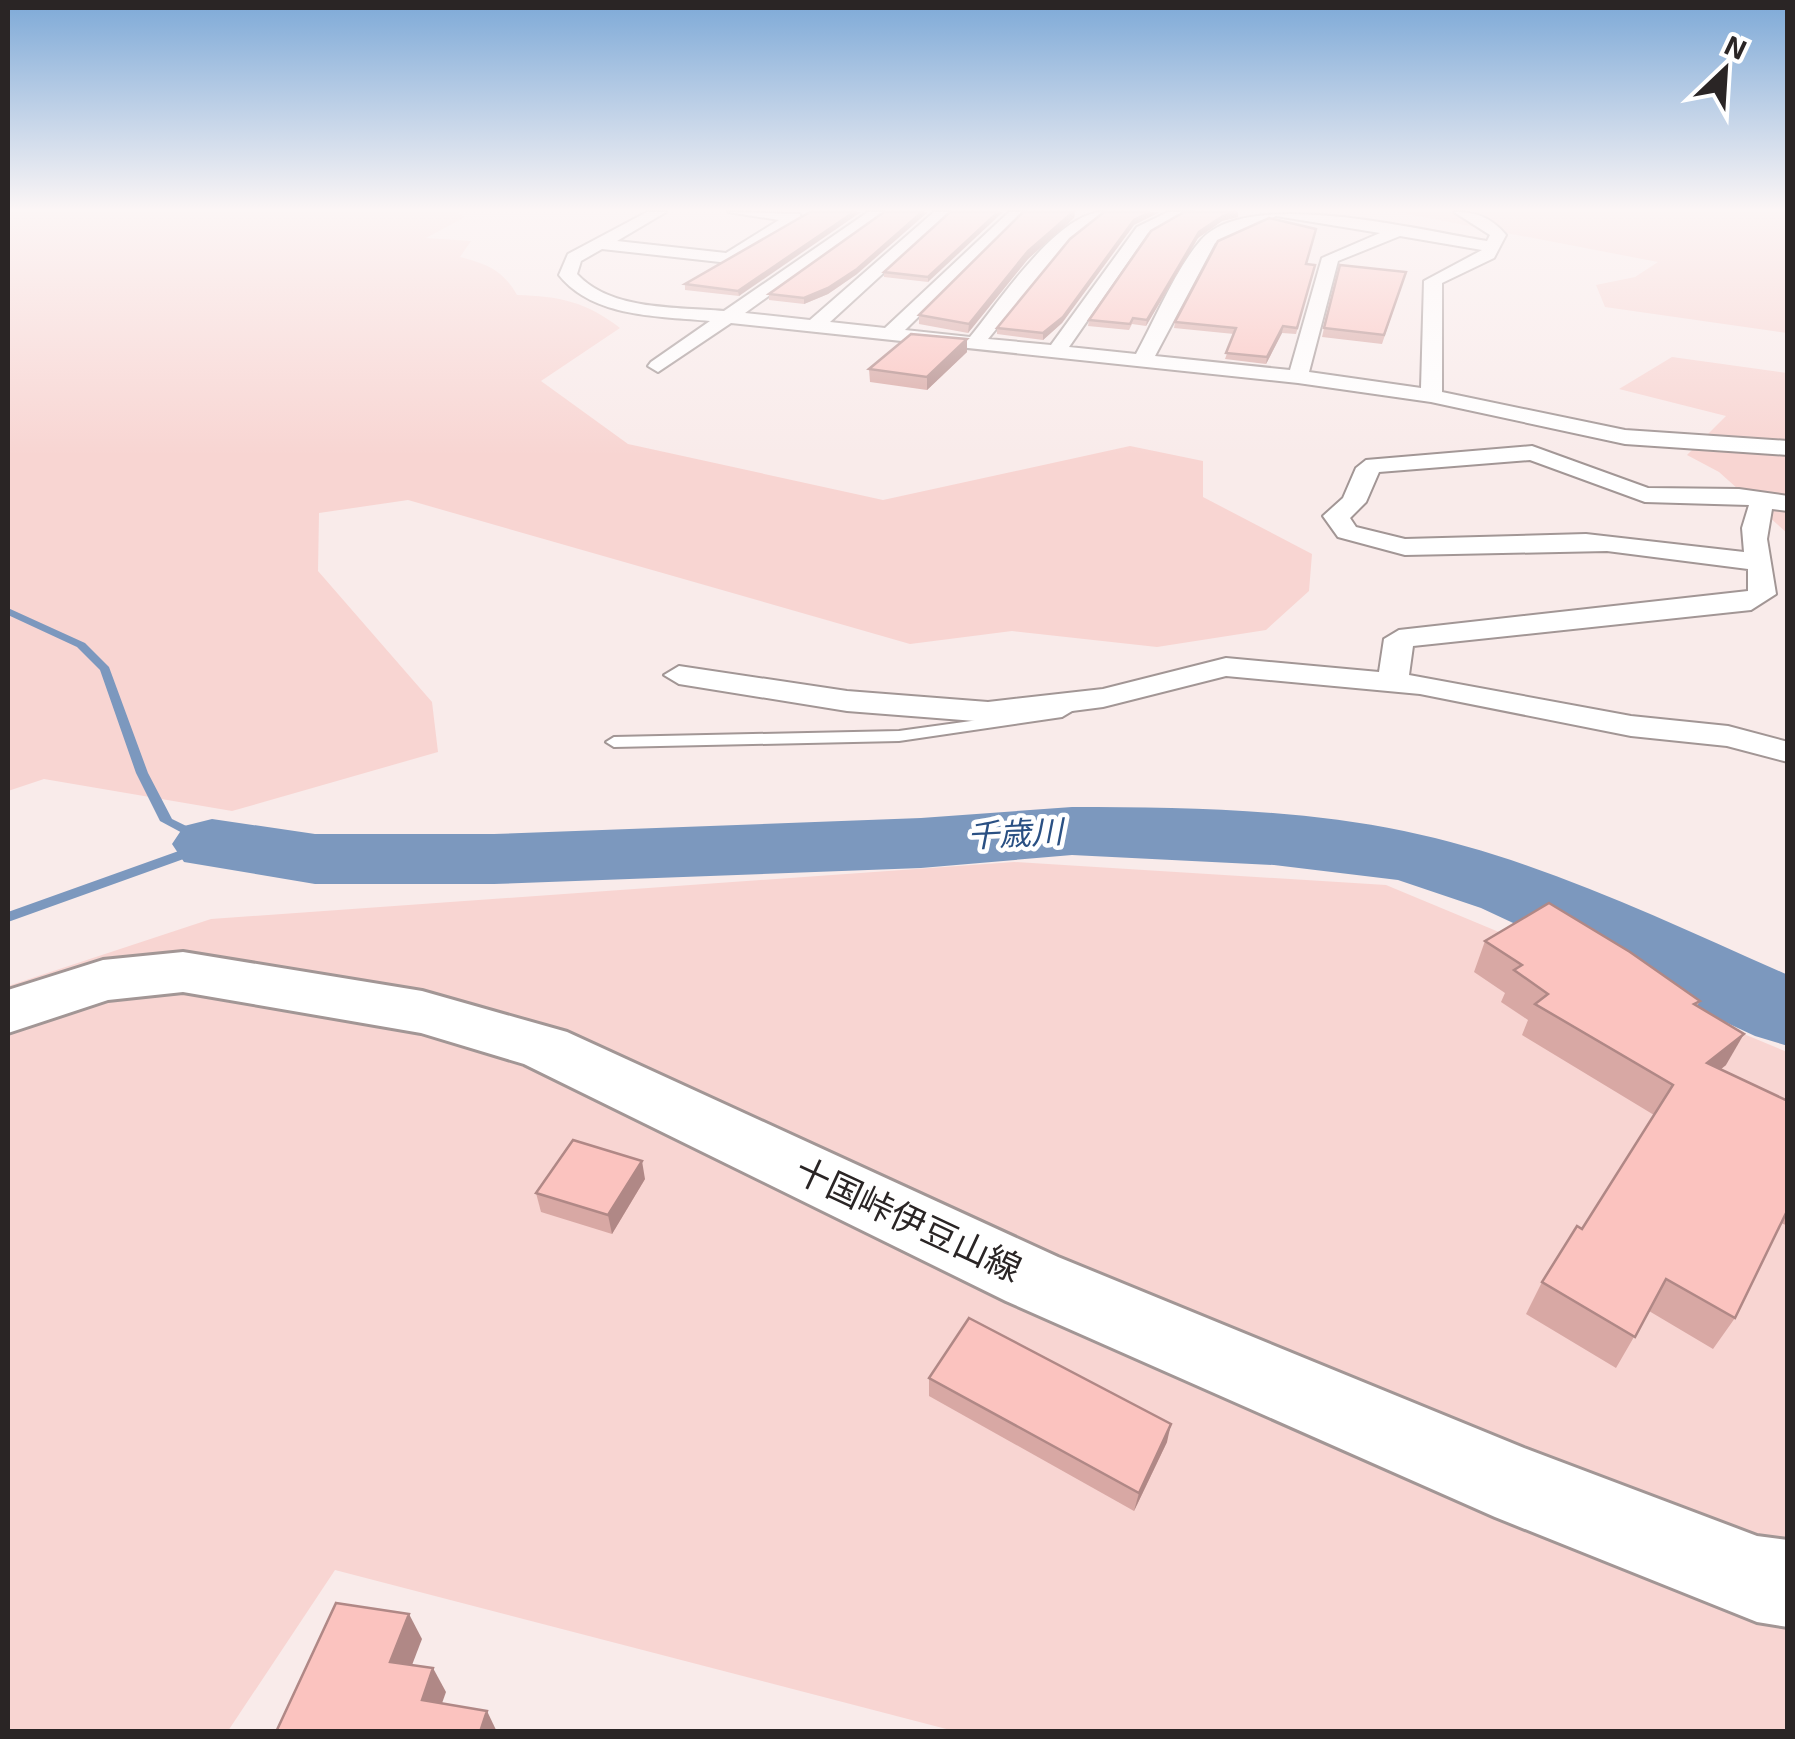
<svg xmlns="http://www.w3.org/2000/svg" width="1795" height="1739" font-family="'Exo 2','Noto Sans JP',sans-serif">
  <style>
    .green { fill: #f8d5d2 }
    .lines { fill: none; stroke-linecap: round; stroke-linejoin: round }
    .stream { fill: #7c98be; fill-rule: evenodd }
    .river { fill: #7c98be; fill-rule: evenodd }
    .service-casing { stroke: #a29695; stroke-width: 4 }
    .minor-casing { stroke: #a29695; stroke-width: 4 }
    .secondary-casing { stroke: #a29695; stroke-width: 6 }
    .service { fill: #fff; fill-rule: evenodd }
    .minor { fill: #fff; fill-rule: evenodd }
    .secondary { fill: #fff; fill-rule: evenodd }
    .wall { fill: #d8a8a4 }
    .shaded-wall { fill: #b08886 }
    .building { fill: #fbc3bf; stroke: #b08886; stroke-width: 2.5 }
    .labels { text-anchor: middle; stroke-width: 9; stroke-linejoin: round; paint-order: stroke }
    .water-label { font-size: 32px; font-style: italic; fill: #2a5083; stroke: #fff }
    .near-street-label { font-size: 35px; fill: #2a2525; stroke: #fff }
  </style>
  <rect width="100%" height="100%" fill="#f9ebea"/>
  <g class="green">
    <path d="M8,212H456L465,217L426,238L471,241L460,257C487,264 503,270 517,295C559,296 587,302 620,328L541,381L628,444L883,500L1130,446L1203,461V497L1312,554L1309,591L1266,630L1157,647L1012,631L910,644L408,500L319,513L318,571L432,702L438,752L232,811L44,779L8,791Z"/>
    <polygon points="1397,212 1787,212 1787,333 1605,307 1596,285 1635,277 1658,262"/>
    <polygon points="1672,357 1787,373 1787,533 1719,472 1687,455 1726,416 1619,389"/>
    <polygon points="1014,862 1386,885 1787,1052 1787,1731 954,1731 335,1570 228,1731 8,1731 8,986 211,919"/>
  </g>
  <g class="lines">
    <polygon class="stream" points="8,608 85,643 109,667 148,773 172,819 217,841 219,844 217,847 8,922 8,912 201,843 160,821 136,773 100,670 77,647 8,615"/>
    <path class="river" d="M1072,807C1181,807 1297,809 1404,831C1539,859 1663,920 1788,975V1046L1755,1036L1481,908L1398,880L1274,865L1072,855L921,868L494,884H315L184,862L172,844L184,826L212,819L315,834H494L921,818Z"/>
    <g class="service-casing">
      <polygon id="service" points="1077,698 1084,702 1082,705 1062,717 899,741 614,747 606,742 614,737 899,731 1058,709"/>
    </g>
    <g class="minor-casing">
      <g id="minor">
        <path d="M647,212H666L617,241L726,253L779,220L728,212L800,214V220L729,263L602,249L581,261L577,274C611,311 678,307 724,311L868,212H885L745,313L810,320L934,212H950L830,322L885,328L1009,212H1025L905,330L970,337C999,302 1058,212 1103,212L1067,242L988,339L1051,345L1137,227L1168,212H1192L1148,233L1069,347L1136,354C1155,320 1176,268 1201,240C1248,186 1423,231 1487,241L1490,235L1454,212C1476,212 1491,217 1506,235L1494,258L1442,283V392L1625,430L1788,441V455L1625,444L1431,402L1298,383L731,323L658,372L648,366L651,362L710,321C660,316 593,318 559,275L568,254ZM1276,216L1380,233L1322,258L1290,370L1155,356L1215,243ZM1400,236L1482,250L1424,281L1421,388L1309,372L1338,261Z"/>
        <path d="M1532,446L1648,488L1739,489L1788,496V511L1772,509L1767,539L1776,594L1751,610L1413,646L1409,675L1631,716L1728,726L1788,742V762L1727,746L1631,736L1420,694L1226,676L1103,707L988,722L847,711L679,684L664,675L679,666L847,691L988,702L1103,689L1226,658L1379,672L1384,639L1399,630L1748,591V569L1607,551L1405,555L1338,537L1323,516L1343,498L1356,468L1366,460ZM1530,460L1645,502L1749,505L1742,528L1744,552L1586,534L1405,539L1356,527L1350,518L1366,502L1379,472Z"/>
      </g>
    </g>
    <g class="secondary-casing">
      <polygon id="secondary" points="183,952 422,991 567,1032 1058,1257 1524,1448 1757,1536 1788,1540 1788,1627 1757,1622 1495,1517 1006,1301 524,1064 421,1033 183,992 108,1000 8,1033 8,990 103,960"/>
    </g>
    <use href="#service" class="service"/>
    <use href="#minor" class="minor"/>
    <use href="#secondary" class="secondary"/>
  </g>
  <g class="wall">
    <polygon points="810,212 739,296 685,290 685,284"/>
    <polygon points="950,212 928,282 884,277 884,272"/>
    <polygon points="1023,212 1075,212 1074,218 1028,259 968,333 919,324 919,315"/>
    <polygon points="1238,212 1238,217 1222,221 1198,238 1146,326 1132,324 1129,330 1088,326 1089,320 1151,231"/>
    <polygon points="1134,225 1062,323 1043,340 997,334 997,328"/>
    <polygon points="1306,264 1315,265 1296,334 1282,333 1266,364 1225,359 1234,334 1174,328 1175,322"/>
    <polygon points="1406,272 1382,344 1322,337 1324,328"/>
    <polygon points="857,274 828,294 804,304 769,300 769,294"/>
    <polygon points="967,339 967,352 927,390 870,382 869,369"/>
    <polygon points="1485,941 1700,1001 1697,1006 1726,1065 1721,1069 1788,1101 1788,1226 1781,1223 1735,1318 1713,1349 1649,1311 1616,1368 1526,1314 1542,1282 1582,1229 1654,1115 1522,1035 1528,1020 1501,1002 1505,993 1474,972"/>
    <polygon points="645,1179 612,1234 541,1212 536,1193"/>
    <polygon points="929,1378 1167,1442 1134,1511 929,1396"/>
  </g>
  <g class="shaded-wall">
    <polygon points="854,212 861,212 739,296 738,291"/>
    <polygon points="922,212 928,212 857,274 828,294 804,304 804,298"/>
    <polygon points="998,212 1003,212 928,282 928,277"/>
    <polygon points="1073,212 1075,212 1074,218 1028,259 968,333 969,324 1028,251"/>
    <polygon points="1150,212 1160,212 1134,225 1062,323 1043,340 1043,333 1134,220"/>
    <polygon points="1238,212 1238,217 1222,221 1198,238 1146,326 1147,320 1199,232 1223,216"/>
    <polygon points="1283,326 1282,333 1266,364 1267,357"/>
    <polygon points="967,339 967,352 927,390 927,377"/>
    <polygon points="1744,1034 1726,1065 1690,1094 1707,1063"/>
    <polygon points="642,1161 645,1179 612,1234 608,1215"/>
    <polygon points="1171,1424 1167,1442 1134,1511 1139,1493"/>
    <polygon points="409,1614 422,1639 404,1686 390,1662"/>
    <polygon points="433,1668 446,1692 435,1723 422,1700"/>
    <polygon points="487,1711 497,1732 480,1732"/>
  </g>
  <g class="building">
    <polygon points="810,212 854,212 738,291 685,284"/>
    <polygon points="884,212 922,212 857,269 828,288 804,298 769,294"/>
    <polygon points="950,212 998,212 928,277 884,272"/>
    <polygon points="1023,212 1073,212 1028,251 969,324 919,315"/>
    <polygon points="1104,212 1150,212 1134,220 1063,317 1043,333 997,328 1070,239"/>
    <polygon points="1184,212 1237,212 1223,216 1199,232 1147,320 1133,318 1130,324 1089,320 1151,231"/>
    <polygon points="1269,218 1316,229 1306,264 1315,265 1297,328 1283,326 1267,357 1226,353 1236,328 1175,322 1218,241"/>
    <polygon points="1340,265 1406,272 1384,335 1324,328"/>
    <polygon points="911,334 967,339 927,377 869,369"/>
    <polygon points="1549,903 1630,952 1700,1001 1694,1004 1744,1034 1707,1063 1788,1101 1788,1209 1735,1318 1666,1279 1635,1337 1542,1282 1577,1226 1582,1229 1673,1085 1535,1004 1548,994 1514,970 1522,965 1485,941"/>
    <polygon points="573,1140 642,1161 608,1215 536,1193"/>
    <polygon points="969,1318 1171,1424 1139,1493 929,1378"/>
    <polygon points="336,1603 409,1614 390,1662 433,1668 422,1700 487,1711 480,1732 276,1732"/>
  </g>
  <linearGradient id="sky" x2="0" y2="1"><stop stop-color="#7da9d7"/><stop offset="0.46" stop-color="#fcf6f6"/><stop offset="1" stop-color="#fcf6f6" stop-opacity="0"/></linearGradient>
  <rect width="1795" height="456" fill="url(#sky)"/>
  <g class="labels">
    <g class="water-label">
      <text transform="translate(1015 834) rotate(-3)" y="11">千歳川</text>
    </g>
    <g class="near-street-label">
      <text transform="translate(908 1220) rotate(25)" y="12">十国峠伊豆山線</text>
    </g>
  </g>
  <rect width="1795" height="1739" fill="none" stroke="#2a2525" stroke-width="20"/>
  <g transform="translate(1725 70) rotate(25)" stroke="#ffffff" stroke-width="8" paint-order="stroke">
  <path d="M0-8L18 38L0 25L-18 38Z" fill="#2a2525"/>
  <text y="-15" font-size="28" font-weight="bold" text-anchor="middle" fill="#2a2525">N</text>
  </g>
</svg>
